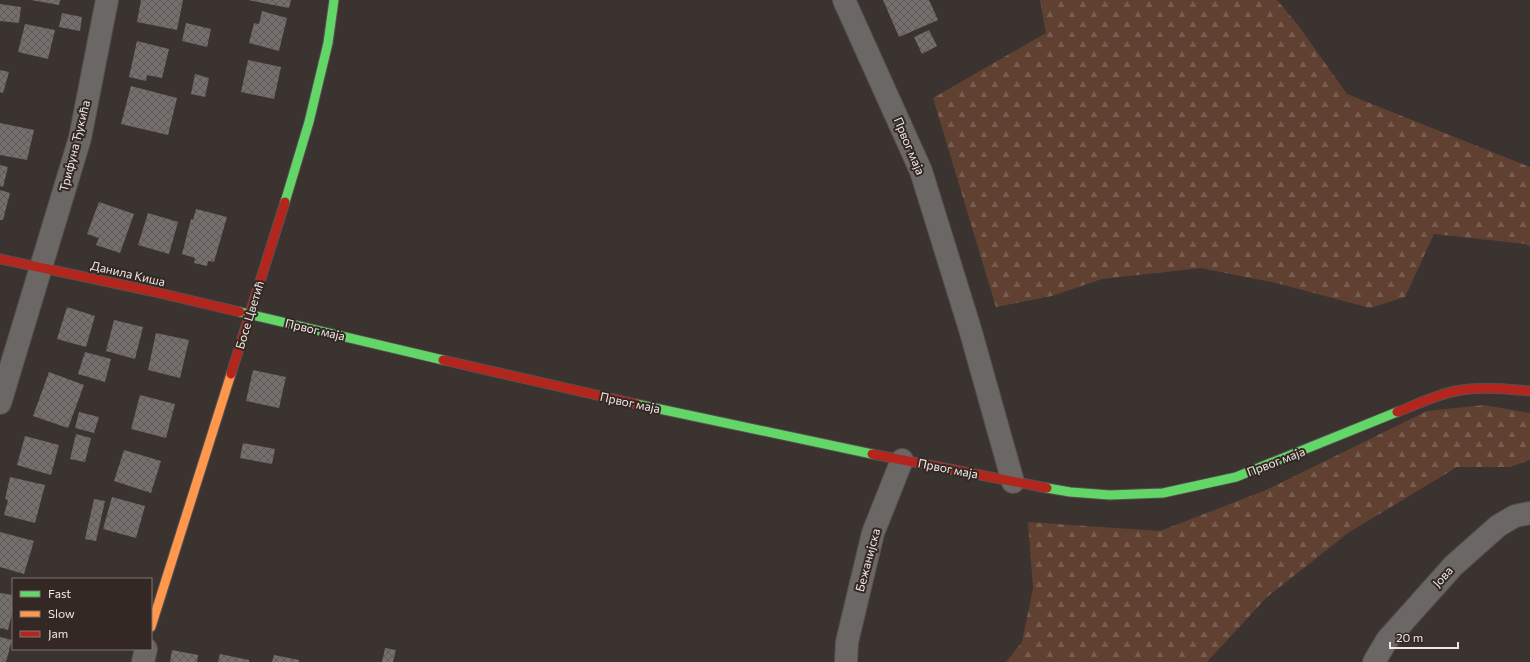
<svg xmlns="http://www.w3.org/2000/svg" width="1530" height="662" font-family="Commissioner,sans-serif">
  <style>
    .forest { fill: url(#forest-firs) }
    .building { fill: url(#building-cross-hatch) }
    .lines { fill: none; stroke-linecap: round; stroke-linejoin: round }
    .street-casing { stroke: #56504e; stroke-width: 24 }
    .fast-casing { stroke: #56504e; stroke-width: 11 }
    .slow-casing { stroke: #56504e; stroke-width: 11 }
    .jam-casing { stroke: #56504e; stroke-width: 11 }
    .street { stroke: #6b6765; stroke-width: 22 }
    .fast { stroke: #63d668; stroke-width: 9 }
    .slow { stroke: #ff974d; stroke-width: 9 }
    .jam { stroke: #b3261e; stroke-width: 9 }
    .labels { text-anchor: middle; stroke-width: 4; stroke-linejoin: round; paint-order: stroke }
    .street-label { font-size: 12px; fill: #efe7e4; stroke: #332824 }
  </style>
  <defs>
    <pattern id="forest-firs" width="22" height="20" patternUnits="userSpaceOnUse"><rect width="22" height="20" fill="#604031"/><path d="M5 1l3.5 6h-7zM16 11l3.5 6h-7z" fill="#775c4f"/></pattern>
    <pattern id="building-cross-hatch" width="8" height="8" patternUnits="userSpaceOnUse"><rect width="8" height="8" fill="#746f6c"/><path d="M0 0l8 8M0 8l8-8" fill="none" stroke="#5e5a58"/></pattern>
  </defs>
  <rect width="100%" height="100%" fill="#3a3330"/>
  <g class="forest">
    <polygon points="1040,0 1277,0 1298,25 1347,94 1530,167 1530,247 1526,244 1434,234 1405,297 1370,308 1276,283 1201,268 1102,279 1052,296 996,307 933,98 1046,33"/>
    <polygon points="1484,405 1530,413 1530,460 1510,467 1457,467 1348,533 1267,597 1207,662 1006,662 1022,642 1033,588 1028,522 1160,531 1266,490 1427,411"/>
  </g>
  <g class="building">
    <polygon points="31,0 60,0 59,5"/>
    <polygon points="141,0 183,0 177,30 137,22"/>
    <polygon points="248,0 291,0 289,8"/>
    <polygon points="883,0 929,0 938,20 899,37"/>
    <polygon points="0,4 21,7 19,23 0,21"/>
    <polygon points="262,11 287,18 279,51 249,43 254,23 259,24"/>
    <polygon points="62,13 82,17 80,31 59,27"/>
    <polygon points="186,23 211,29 207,47 182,41"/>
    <polygon points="25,24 55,30 48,59 18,52"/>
    <polygon points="929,30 937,46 922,54 914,37"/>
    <polygon points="137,41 169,49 162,78 147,75 146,81 129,77"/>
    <polygon points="248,60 281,67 274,99 241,92"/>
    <polygon points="0,70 9,72 3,93 0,92"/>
    <polygon points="195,74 209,78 205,97 191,94"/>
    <polygon points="131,86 177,98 168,135 121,124"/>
    <polygon points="0,123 34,130 27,160 0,155"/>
    <polygon points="0,165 8,167 3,187 0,186"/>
    <polygon points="0,190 10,193 3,220 0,220"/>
    <polygon points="99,202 134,214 120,253 96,245 99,238 87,234"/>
    <polygon points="196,209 227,217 214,262 208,261 207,266 194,263 195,258 182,254 191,219 193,220"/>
    <polygon points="148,213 178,222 169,254 138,245"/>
    <polygon points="67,307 95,316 86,347 57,339"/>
    <polygon points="114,320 143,327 135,359 106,351"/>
    <polygon points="156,333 189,340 180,378 148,370"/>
    <polygon points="85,352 111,359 105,382 78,374"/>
    <polygon points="253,370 286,377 279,408 246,401"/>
    <polygon points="49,372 84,385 68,428 33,416"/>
    <polygon points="140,395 175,404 166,438 131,429"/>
    <polygon points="79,412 99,417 94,433 75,428"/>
    <polygon points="76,434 91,438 85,462 70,459"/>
    <polygon points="25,436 59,445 51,475 17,465"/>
    <polygon points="243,443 275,449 272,464 240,458"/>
    <polygon points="124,450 161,461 151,493 114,481"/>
    <polygon points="10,477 45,485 35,523 4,515 8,500 5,499"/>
    <polygon points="112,497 145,506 136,538 103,529"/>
    <polygon points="94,499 105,501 96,541 85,539"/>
    <polygon points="0,532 34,541 24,574 0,567"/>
    <polygon points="0,593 13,595 13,609 8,630 0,628"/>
    <polygon points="0,637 12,640 6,662 0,662"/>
    <polygon points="385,648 396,650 393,662 382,662"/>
    <polygon points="172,650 198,655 197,662 170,662"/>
    <polygon points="220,654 249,660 249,662 218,662"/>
    <polygon points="274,655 299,660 299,662 272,662"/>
  </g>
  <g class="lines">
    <g class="street-casing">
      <g id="street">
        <polyline points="844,0 921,171 970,329 1013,482"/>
        <polyline points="0,403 80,138 107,0"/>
        <polyline points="143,662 146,649"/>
        <polyline points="846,662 847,642 873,533 902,460"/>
        <polyline points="1374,662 1387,640 1453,566 1498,526 1515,516 1530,513"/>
      </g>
    </g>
    <g class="fast-casing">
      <g id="fast">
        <polyline points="285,202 309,122 328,43 334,0"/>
        <polyline points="240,312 443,360"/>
        <polyline points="636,404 872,454"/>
        <polyline points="1047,488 1070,492 1110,495 1163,493 1236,477 1397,412"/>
      </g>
    </g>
    <g class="slow-casing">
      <polyline id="slow" points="151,627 231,374"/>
    </g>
    <g class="jam-casing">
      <g id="jam">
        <polyline points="0,259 151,291 240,312"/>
        <polyline points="443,360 636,404"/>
        <polyline points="231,374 285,202"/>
        <path d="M1397,412C1416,405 1435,395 1456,391C1480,386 1505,389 1530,391"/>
        <polyline points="872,454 1047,488"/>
      </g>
    </g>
    <use href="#street" class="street"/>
    <use href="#fast" class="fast"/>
    <use href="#slow" class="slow"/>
    <use href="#jam" class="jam"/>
  </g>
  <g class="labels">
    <g class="street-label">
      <text transform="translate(75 146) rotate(-76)" y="4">Трифуна Ђукића</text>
      <text transform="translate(909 146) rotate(67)" y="4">Првог маја</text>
      <text transform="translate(128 274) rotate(13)" y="4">Данила Киша</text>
      <text transform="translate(250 315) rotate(-73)" y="4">Босе Цветић</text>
      <text transform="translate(315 330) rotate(13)" y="4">Првог маја</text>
      <text transform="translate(630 403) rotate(12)" y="4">Првог маја</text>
      <text transform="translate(1276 462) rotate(-21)" y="4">Првог маја</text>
      <text transform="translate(948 469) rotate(11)" y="4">Првог маја</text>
      <text transform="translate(868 560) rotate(-75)" y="4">Бежанијска</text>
      <text transform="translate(1443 577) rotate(-48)" y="4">Јова</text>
    </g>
  </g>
  <rect x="12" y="578" width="140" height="72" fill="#332824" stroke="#7e7471"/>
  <rect x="20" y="591" width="20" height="6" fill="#63d668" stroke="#7e7471"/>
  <text x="48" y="598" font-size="12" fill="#efe7e4">Fast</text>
  <rect x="20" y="611" width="20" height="6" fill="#ff974d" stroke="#7e7471"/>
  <text x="48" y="618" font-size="12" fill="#efe7e4">Slow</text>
  <rect x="20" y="631" width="20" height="6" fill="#b3261e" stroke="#7e7471"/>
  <text x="48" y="638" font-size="12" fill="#efe7e4">Jam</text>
  <path d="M1390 642v6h68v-6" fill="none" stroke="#efe7e4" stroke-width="2"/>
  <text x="1396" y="642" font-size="12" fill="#efe7e4" stroke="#332824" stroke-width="3" paint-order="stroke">20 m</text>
</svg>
